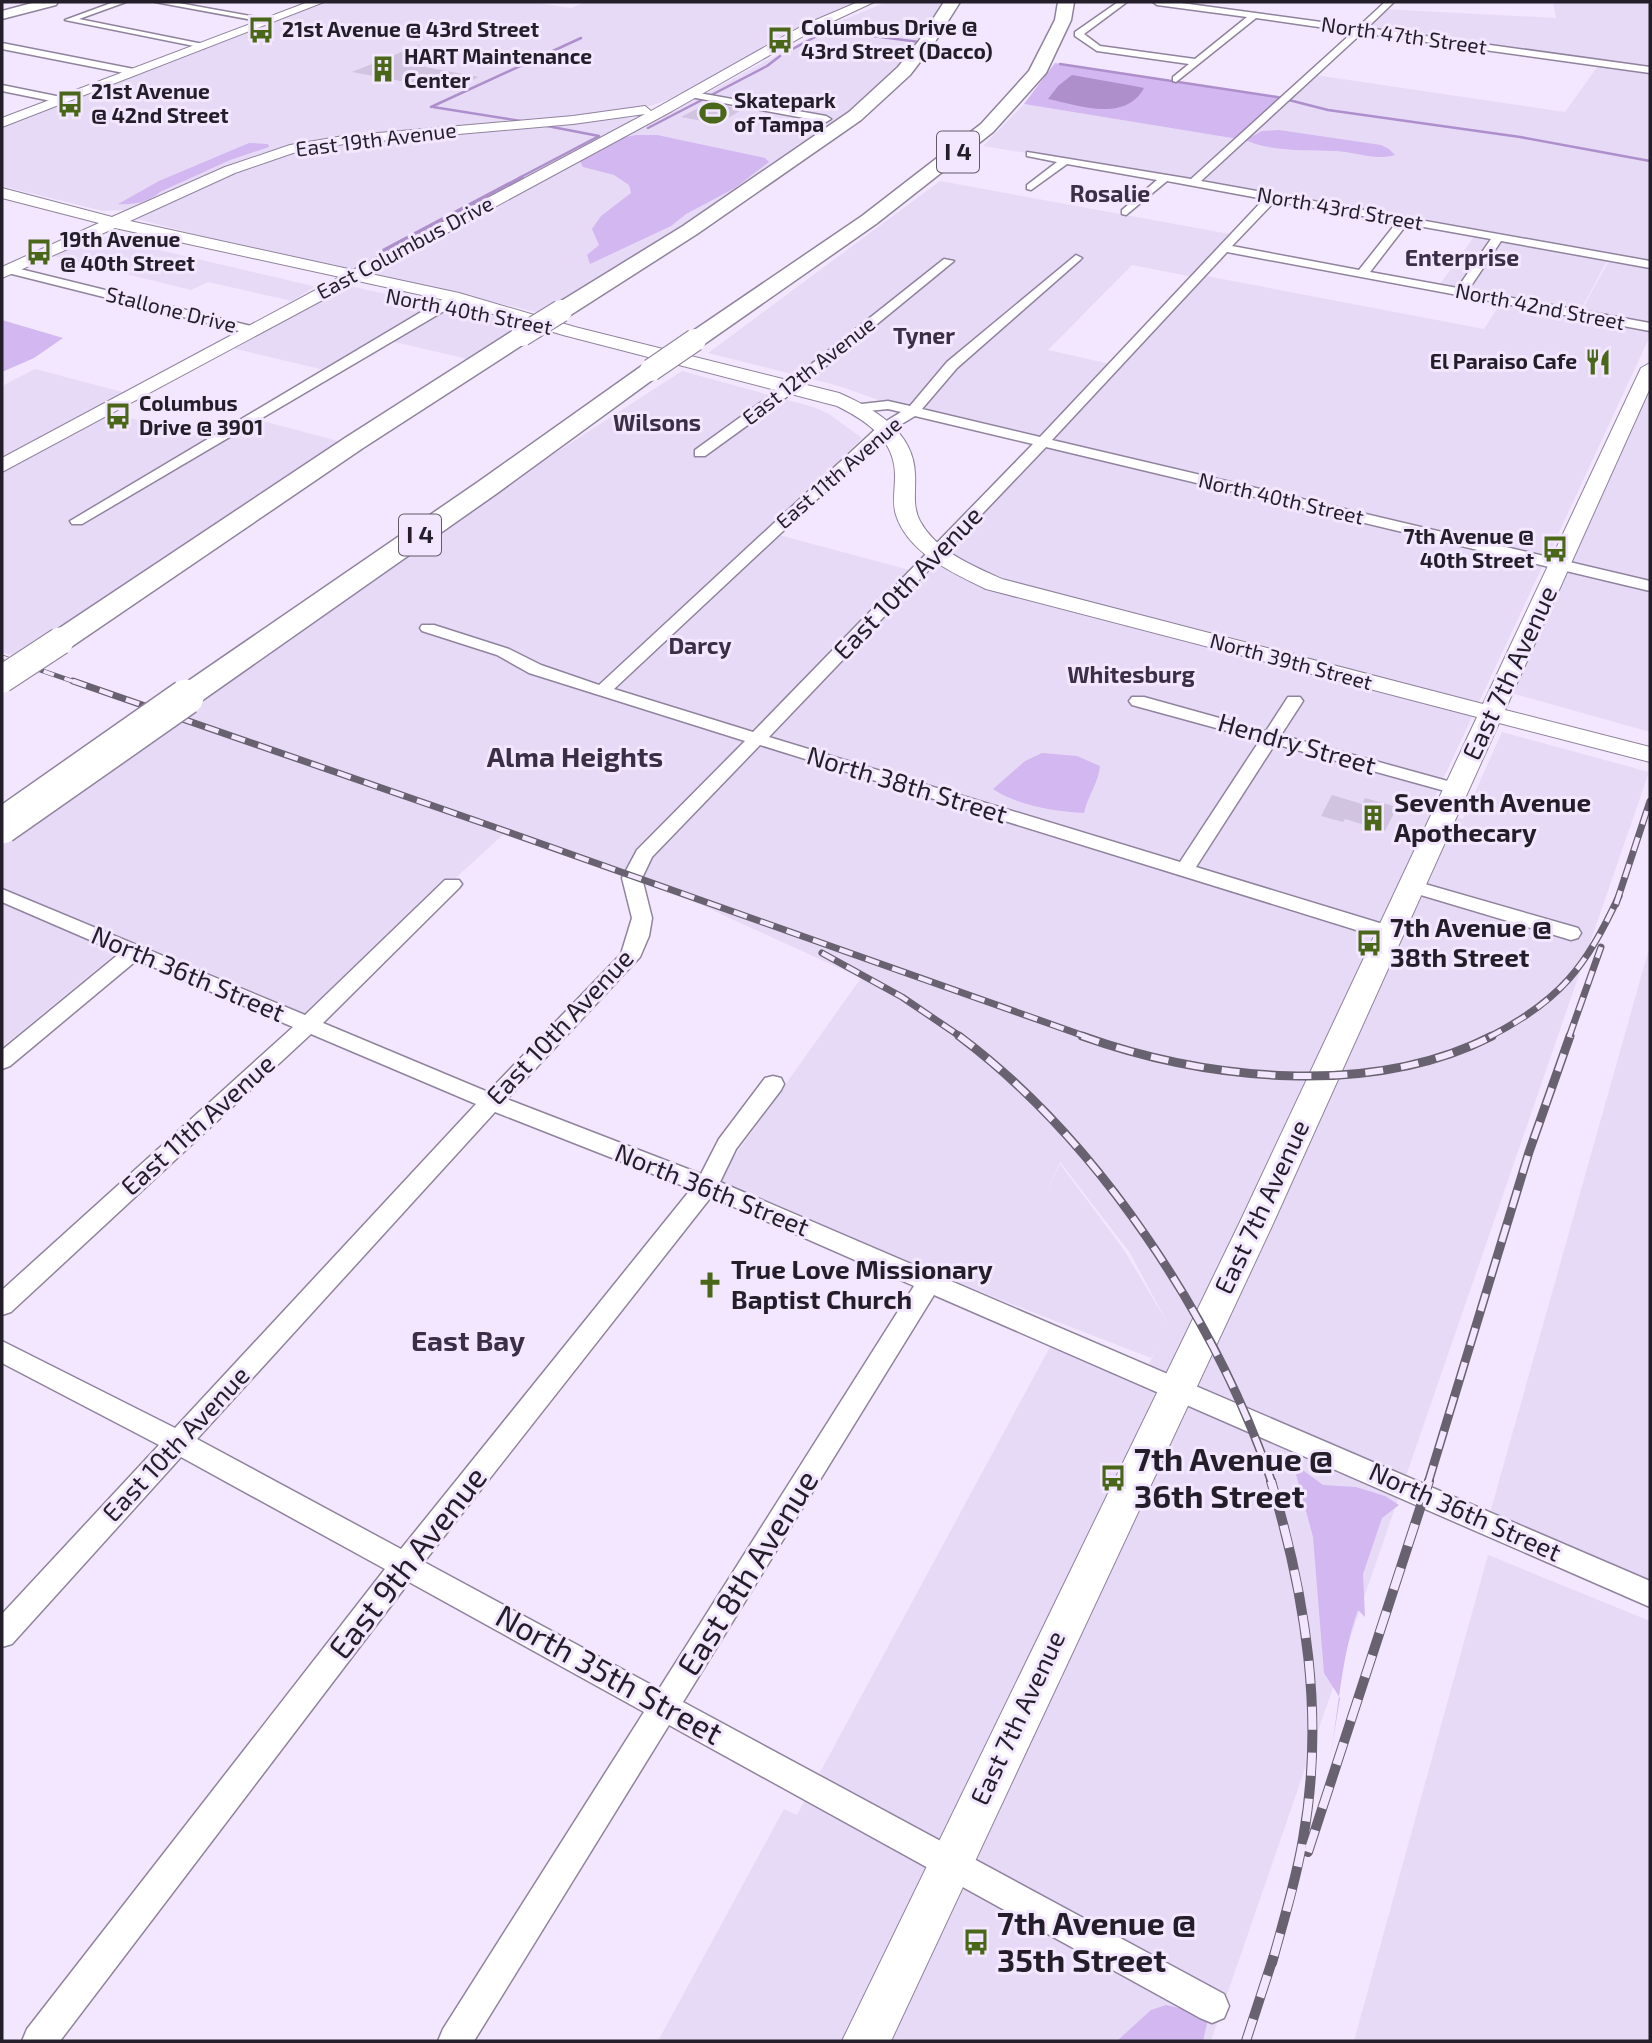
<svg xmlns="http://www.w3.org/2000/svg" width="1652" height="2043" font-family="'Exo 2',sans-serif">
  <style>
    .built { fill: #e7daf6; fill-rule: evenodd }
    .green { fill: #d3b7f0 }
    .water { fill: #ae8fcc }
    .lines { fill: none; stroke-linecap: round; stroke-linejoin: round }
    .stream-far1 { stroke: #ae8fcc; stroke-width: 2.5 }
    .stream { stroke: #ae8fcc; stroke-width: 3.5 }
    .building { fill: #d1c4e0 }
    .street-casing { stroke: #90839d; stroke-width: 3 }
    .secondary-casing { stroke: #90839d; stroke-width: 2 }
    .primary-casing { stroke: #90839d; stroke-width: 3 }
    .highway-casing { stroke: #90839d; stroke-width: 3 }
    .street { fill: #fff; fill-rule: evenodd }
    .secondary { fill: #fff; fill-rule: evenodd }
    .primary { fill: #fff; fill-rule: evenodd }
    .highway { fill: #fff; fill-rule: evenodd }
    .rail-far3-casing { stroke: #686170; stroke-width: 5 }
    .rail-far2-casing { stroke: #686170; stroke-width: 7 }
    .rail-far1-casing { stroke: #686170; stroke-width: 9 }
    .rail-casing { stroke: #686170; stroke-width: 10 }
    .rail-far3 { stroke: #f2e7fe; stroke-width: 3.5; stroke-dasharray: 11; stroke-linecap: butt }
    .rail-far2 { stroke: #f2e7fe; stroke-width: 4.5; stroke-dasharray: 14; stroke-linecap: butt }
    .rail-far1 { stroke: #f2e7fe; stroke-width: 6; stroke-dasharray: 18; stroke-linecap: butt }
    .rail { stroke: #f2e7fe; stroke-width: 8; stroke-dasharray: 23; stroke-linecap: butt }
    .highway-bridge-far2-casing { stroke: #90839d; stroke-width: 24; stroke-linecap: butt }
    .highway-bridge-far1-casing { stroke: #90839d; stroke-width: 29; stroke-linecap: butt }
    .highway-bridge-casing { stroke: #90839d; stroke-width: 38; stroke-linecap: butt }
    .highway-bridge-far2 { stroke: #fff; stroke-width: 22 }
    .highway-bridge-far1 { stroke: #fff; stroke-width: 27 }
    .highway-bridge { stroke: #fff; stroke-width: 35 }
    .labels { text-anchor: middle; stroke-width: 6; stroke-linejoin: round; paint-order: stroke }
    .far-poi-label { font-size: 21px; font-weight: bold; fill: #231e29; stroke: #f2e7fe; text-anchor: start }
    .far-street-label { font-size: 21px; fill: #231e29; stroke: #f2e7fe }
    .far-neighbourhood-label { font-size: 23px; font-weight: bold; fill: #3a2f45; stroke: #f2e7fe }
    .shield { fill: #f2e7fe; stroke: #615a69; stroke-width: 2 }
    .shield-label { font-size: 24px; font-weight: bold; fill: #231e29 }
    .street-label { font-size: 26px; fill: #231e29; stroke: #f2e7fe }
    .poi-label { font-size: 26px; font-weight: bold; fill: #231e29; stroke: #f2e7fe; text-anchor: start }
    .neighbourhood-label { font-size: 28px; font-weight: bold; fill: #3a2f45; stroke: #f2e7fe }
    .near-poi-label { font-size: 32px; font-weight: bold; fill: #231e29; stroke: #f2e7fe; text-anchor: start }
    .near-street-label { font-size: 32px; fill: #231e29; stroke: #f2e7fe }
  </style>
  <rect width="100%" height="100%" fill="#f2e7fe"/>
  <g class="built">
    <polygon points="325,2 532,2 571,8 586,2 854,2 684,94 650,106 609,114 396,132 290,145 257,155 147,204 125,210 103,211 2,186 2,125"/>
    <polygon points="887,2 950,2 941,25 856,115 553,316 371,274 840,21"/>
    <polygon points="1553,2 1649,2 1650,260 1200,181 1315,75 1565,112 1600,63 1359,29 1382,9 1556,18"/>
    <polygon points="1024,104 1238,139 1192,180 983,146"/>
    <polygon points="622,117 631,118 633,122 352,275 137,219 194,190 259,161 330,144"/>
    <polygon points="940,181 1235,235 1193,277 1132,265 1048,350 1110,364 1039,441 915,413 839,386 708,353"/>
    <polygon points="1476,234 1609,257 1579,313 1438,287"/>
    <polygon points="99,236 313,286 313,288 292,301 208,282 191,290 53,256"/>
    <polygon points="1610,259 1650,266 1650,326 1580,313"/>
    <path d="M1201,275L1484,329L1502,301L1650,330V336L1548,556L1396,520L1392,527L1544,563L1429,809L1463,819L1502,732L1649,772L1211,2041H658L784,1809L797,1815L1051,1345L1140,1384L1156,1349L1151,1358L1001,1300L717,1181L861,978L633,874ZM1060,1162L1130,1253L1168,1324L1124,1250L1060,1164L1045,1196Z"/>
    <polygon points="340,284 442,306 542,325 485,363 386,340 328,371 224,346"/>
    <polygon points="35,369 130,394 2,463 2,386"/>
    <polygon points="1650,370 1650,732 1504,691"/>
    <polygon points="682,371 813,407 829,414 862,438 768,532 917,572 624,872 168,714 439,528"/>
    <polygon points="104,411 214,440 252,418 356,446 22,659 2,652 2,466"/>
    <polygon points="164,716 505,833 302,1018 2,891 2,829"/>
    <polygon points="2,898 120,950 2,1047"/>
    <polygon points="1650,945 1650,1582 1490,1513"/>
    <polygon points="1488,1555 1650,1621 1650,2041 1354,2041"/>
  </g>
  <g class="green">
    <polygon points="1055,63 1281,98 1238,139 1024,104"/>
    <path d="M1279,130L1381,145L1389,149L1395,155C1375,161 1356,152 1336,151C1306,150 1272,152 1245,140L1262,131Z"/>
    <polygon points="636,135 657,135 765,158 769,162 735,188 686,214 671,226 590,264 587,255 599,245 592,229 601,216 631,193 629,185 614,175 583,167 580,161 615,139"/>
    <path d="M249,143L268,144L269,147L230,160L160,192C149,202 133,205 118,204L159,181Z"/>
    <polygon points="2,320 63,338 34,358 2,372"/>
    <path d="M1042,753L1077,756L1100,766C1098,784 1088,795 1084,813C1056,812 1016,805 993,789L1025,761Z"/>
    <path d="M1293,1463L1323,1485L1356,1487L1385,1496L1399,1505L1382,1518L1363,1574L1365,1617L1358,1610C1341,1657 1339,1708 1330,1758L1340,1698L1324,1673L1313,1537Z"/>
    <polygon points="1166,2005 1209,2015 1203,2041 1117,2041 1151,2010"/>
  </g>
  <path class="water" d="M1072,75L1134,86L1144,88C1125,123 1078,105 1048,99L1058,86Z"/>
  <g class="lines">
    <g class="stream-far1">
      <polyline points="787,52 828,30 919,42"/>
      <polyline points="1060,64 1277,97 1328,110 1520,137 1650,161"/>
      <polyline points="431,107 581,38"/>
      <polyline points="433,107 521,121"/>
      <polyline points="648,128 767,66 780,56"/>
      <polyline points="519,178 599,136 542,125"/>
    </g>
    <polyline class="stream" points="384,250 522,177"/>
  </g>
  <g class="building">
    <polygon points="419,45 425,57 409,64 479,77 449,90 352,72"/>
    <polygon points="708,103 743,109 718,124 681,117"/>
    <polygon points="1332,795 1362,804 1365,798 1397,807 1385,831 1345,819 1343,822 1321,816"/>
  </g>
  <g class="lines">
    <g class="street-casing">
      <g id="street">
        <polygon points="114,2 126,2 79,19 208,45 204,48 65,20"/>
        <polygon points="155,2 173,2 273,20 269,23"/>
        <path d="M1118,2H1127L1084,34L1100,46L1195,59L1247,17L1157,5L1153,2H1174L1358,27L1385,2H1394L1367,28L1650,67V73L1362,33L1201,181L1650,261V268L1501,241L1471,286L1467,287L1461,283L1491,239L1407,224L1370,272L1650,323V331L1227,252L1052,440L1650,581V591L1046,447L769,737L1180,862L1260,740L1132,705L1129,701L1132,697H1144L1266,731L1288,697H1300L1303,701L1281,735L1462,785L1465,789L1456,794L1275,744L1196,867L1396,928L1399,933L1396,938H1382L760,745L652,857L642,878L652,918L649,936L640,957L507,1099L701,1174L719,1139L765,1078L773,1076L781,1078L784,1084L781,1090L736,1149L720,1182L1650,1581V1607L934,1295L683,1702L1224,1994L1229,2006L1224,2018L1212,2023L1200,2018L669,1725L474,2041H438L443,2029L644,1712L409,1582L60,2041H22L27,2029L385,1569L181,1457L12,1644L2,1647V1614L159,1445L2,1363V1341L175,1428L476,1104L311,1034L11,1312L2,1315V1290L293,1027L137,960L10,1066L2,1069V1050L120,953L2,902V889L305,1015L445,880H459L462,884L459,888L323,1023L488,1092L621,954L632,918L622,878L637,850L745,741L529,673L497,655L422,631L420,628L422,625H434L509,649L541,665L599,685L880,425L901,412L888,409L858,412L853,411V405L888,401L910,406L947,362L1076,255L1082,258L1080,260L957,368L922,409L1040,437L1264,199L1167,181L1126,215L1122,214V210L1157,180L1067,164L1031,190L1027,189V185L1057,162L1027,156V152L1191,179L1353,32L1256,18L1176,82L1173,81V77L1189,64L1097,51L1075,36V32ZM1275,201L1397,222L1359,270L1232,246ZM915,416L1033,444L753,732L614,689L890,431ZM495,1112L691,1189L401,1549L197,1439ZM711,1197L914,1286L659,1689L424,1562Z"/>
        <polygon points="2,43 134,69 139,72 134,75 2,49"/>
        <polygon points="2,85 61,97 66,100 61,103 2,91"/>
        <polygon points="688,91 826,116 831,119 826,122 685,96 683,94"/>
        <polygon points="944,259 954,261 799,388 705,456 695,456 695,450 789,382"/>
        <polygon points="8,266 255,327 257,330 251,334 4,272 2,270"/>
        <polygon points="453,293 459,297 444,311 82,524 72,524 70,521"/>
        <polygon points="1411,880 1578,928 1581,933 1578,938 1571,940 1404,890 1401,886 1404,882"/>
      </g>
    </g>
    <g class="secondary-casing">
      <g id="secondary">
        <polygon points="308,2 324,2 2,127 2,118"/>
        <path d="M858,2H874L812,31L672,111L371,274L459,293L575,327L839,393C873,408 914,431 915,474C916,490 912,506 920,521C936,551 973,566 1002,579L1483,704L1641,368L1650,363V388L1505,710L1650,747V762L1499,723L1272,1226L891,2041H842L1238,1226L1477,717L986,589C953,573 908,553 896,515C892,503 895,490 895,477C896,440 867,421 837,406L563,335L449,301L358,281L2,472V458L340,277L115,228L2,278V267L99,223L2,198V188L112,217L225,167L290,145L344,136L573,116L645,106L651,111L804,25ZM645,114L353,270L130,221L235,173L293,153L344,144L573,124Z"/>
      </g>
    </g>
    <g class="primary-casing">
      <polygon id="primary" points="36,2 58,2 56,5 2,19 2,11"/>
    </g>
    <g class="highway-casing">
      <g id="highway">
        <polygon points="944,2 960,2 933,45 910,75 861,120 697,234 569,316 553,316 550,311 553,306 683,226 849,112 898,67 918,42"/>
        <polygon points="1058,2 1074,2 1071,20 1046,73 993,132 876,224 703,345 687,345 683,340 687,335 862,216 981,124 1029,71 1055,20"/>
        <polygon points="522,328 530,330 534,335 530,340 363,448 71,647 60,650 49,647 45,641 49,635 345,438 514,330"/>
        <polygon points="651,363 659,365 663,370 659,375 496,494 197,704 186,706 175,704 170,697 175,690 478,482 643,365"/>
      </g>
    </g>
    <use href="#street" class="street"/>
    <use href="#secondary" class="secondary"/>
    <use href="#primary" class="primary"/>
    <use href="#highway" class="highway"/>
    <g class="rail-far3-casing">
      <polyline id="rail-far3" points="2,657 78,683"/>
    </g>
    <g class="rail-far2-casing">
      <g id="rail-far2">
        <polyline points="73,681 494,827 1087,1037"/>
        <polyline points="1616,904 1650,801"/>
        <polyline points="822,953 902,997 961,1037"/>
        <path d="M1489,1037C1561,1000 1585,968 1619,896"/>
        <polyline points="1569,1037 1601,947"/>
      </g>
    </g>
    <g class="rail-far1-casing">
      <g id="rail-far1">
        <path d="M959,1036C1098,1140 1216,1319 1272,1483"/>
        <path d="M1082,1036C1206,1080 1371,1098 1492,1036"/>
        <polyline points="1428,1483 1529,1152 1570,1036"/>
      </g>
    </g>
    <g class="rail-casing">
      <g id="rail">
        <path d="M1271,1481C1306,1597 1325,1718 1303,1839C1296,1881 1283,1922 1272,1963"/>
        <polyline points="1308,1852 1429,1481"/>
        <polyline points="1246,2041 1274,1955"/>
      </g>
    </g>
    <use href="#rail-far3" class="rail-far3"/>
    <use href="#rail-far2" class="rail-far2"/>
    <use href="#rail-far1" class="rail-far1"/>
    <use href="#rail" class="rail"/>
    <g class="highway-bridge-far2-casing">
      <g id="highway-bridge-far2">
        <polyline points="522,335 561,311"/>
        <polyline points="651,370 695,340"/>
      </g>
    </g>
    <g class="highway-bridge-far1-casing">
      <polyline id="highway-bridge-far1" points="2,679 60,641"/>
    </g>
    <g class="highway-bridge-casing">
      <polyline id="highway-bridge" points="2,826 186,697"/>
    </g>
    <use href="#highway-bridge-far2" class="highway-bridge-far2"/>
    <use href="#highway-bridge-far1" class="highway-bridge-far1"/>
    <use href="#highway-bridge" class="highway-bridge"/>
  </g>
  <defs>
    <g id="bus-bare" transform="scale(2.1)"><path d="M-5-6H5V4H4V6H2V4H-2V6H-4V4H-5ZM-3.5-4V0h7V-4ZM-3.5 1.2v1.5H-2V1.2ZM2 1.2v1.5H3.5V1.2Z" fill="#4a6618" stroke="#f2e7fe" stroke-width="2.5" paint-order="stroke"/></g>
    <g id="building-bare" transform="scale(2.1)"><path d="M-4-6H4V6H1V3H-1V6H-4ZM-2.5-4.3h1.7v1.8h-1.7ZM.8-4.3h1.7v1.8H.8ZM-2.5-1h1.7V.8h-1.7ZM.8-1h1.7V.8H.8Z" fill="#4a6618" stroke="#f2e7fe" stroke-width="2.5" paint-order="stroke"/></g>
    <g id="stadium-bare" transform="scale(2.1)"><path d="M0-5a6.5 5 0 1 0 0 10a6.5 5 0 1 0 0-10ZM-3.5-1.8h7v3.6h-7Z" fill="#4a6618" stroke="#f2e7fe" stroke-width="2.5" paint-order="stroke"/></g>
    <g id="restaurant-bare" transform="scale(2.1)"><path d="M-5-6h1v4h1v-4h1v4h1v-4h1v5L-1.5 .5V6h-2V.5L-5-1ZM5-6V6H3V1.5H1.5Q1.5-4 5-6Z" fill="#4a6618" stroke="#f2e7fe" stroke-width="2.5" paint-order="stroke"/></g>
    <g id="church-bare" transform="scale(2.1)"><path d="M-1.2-6h2.4v3.5h3.3v2.4h-3.3V6h-2.4V-.1h-3.3v-2.4h3.3Z" fill="#4a6618" stroke="#f2e7fe" stroke-width="2.5" paint-order="stroke"/></g>
  </defs>
  <g fill-rule="evenodd">
    <use href="#bus-bare" x="261" y="30"/>
    <use href="#bus-bare" x="780" y="40"/>
    <use href="#building-bare" x="383" y="69"/>
    <use href="#bus-bare" x="70" y="104"/>
    <use href="#stadium-bare" x="713" y="113"/>
    <use href="#bus-bare" x="39" y="252"/>
    <use href="#restaurant-bare" x="1598" y="362"/>
    <use href="#bus-bare" x="118" y="416"/>
    <use href="#bus-bare" x="1555" y="549"/>
    <use href="#building-bare" x="1373" y="818"/>
    <use href="#bus-bare" x="1369" y="943"/>
    <use href="#church-bare" x="710" y="1285"/>
    <use href="#bus-bare" x="1113" y="1478"/>
    <use href="#bus-bare" x="976" y="1942"/>
  </g>
  <g class="labels">
    <g class="far-poi-label">
      <text x="801" y="35">Columbus Drive @<tspan x="801" dy="24">43rd Street (Dacco)</tspan></text>
      <text x="282" y="37">21st Avenue @ 43rd Street</text>
      <text x="404" y="64">HART Maintenance<tspan x="404" dy="24">Center</tspan></text>
      <text x="91" y="99">21st Avenue<tspan x="91" dy="24">@ 42nd Street</tspan></text>
      <text x="734" y="108">Skatepark<tspan x="734" dy="24">of Tampa</tspan></text>
      <text x="60" y="247">19th Avenue<tspan x="60" dy="24">@ 40th Street</tspan></text>
      <text x="1577" y="369" text-anchor="end">El Paraiso Cafe</text>
      <text x="139" y="411">Columbus<tspan x="139" dy="24">Drive @ 3901</tspan></text>
      <text x="1534" y="544" text-anchor="end">7th Avenue @<tspan x="1534" dy="24">40th Street</tspan></text>
    </g>
    <g class="far-street-label">
      <text transform="translate(1404 36) rotate(8)" y="7">North 47th Street</text>
      <text transform="translate(376 140) rotate(-7)" y="7">East 19th Avenue</text>
      <text transform="translate(1340 209) rotate(10)" y="7">North 43rd Street</text>
      <text transform="translate(405 248) rotate(-28)" y="7">East Columbus Drive</text>
      <text transform="translate(1540 307) rotate(11)" y="7">North 42nd Street</text>
      <text transform="translate(171 310) rotate(14)" y="7">Stallone Drive</text>
      <text transform="translate(469 312) rotate(11)" y="7">North 40th Street</text>
      <text transform="translate(809 371) rotate(-38)" y="7">East 12th Avenue</text>
      <text transform="translate(839 473) rotate(-41)" y="7">East 11th Avenue</text>
      <text transform="translate(1281 499) rotate(13)" y="7">North 40th Street</text>
      <text transform="translate(1291 662) rotate(15)" y="7">North 39th Street</text>
    </g>
    <g class="far-neighbourhood-label">
      <text x="1110" y="202">Rosalie</text>
      <text x="1462" y="266">Enterprise</text>
      <text x="924" y="344">Tyner</text>
      <text x="657" y="431">Wilsons</text>
      <text x="700" y="654">Darcy</text>
      <text x="1131" y="683">Whitesburg</text>
    </g>
    <g class="shield">
      <rect x="937" y="131.5" width="42" height="41" rx="5"/>
      <rect x="399" y="514.5" width="42" height="41" rx="5"/>
    </g>
    <g class="shield-label">
      <text x="958" y="160">I 4</text>
      <text x="420" y="543">I 4</text>
    </g>
    <g class="street-label">
      <text transform="translate(908 583) rotate(-46)" y="9">East 10th Avenue</text>
      <text transform="translate(1510 673) rotate(-65)" y="9">East 7th Avenue</text>
      <text transform="translate(1297 744) rotate(16)" y="9">Hendry Street</text>
      <text transform="translate(907 785) rotate(17)" y="9">North 38th Street</text>
      <text transform="translate(188 974) rotate(23)" y="9">North 36th Street</text>
      <text transform="translate(560 1027) rotate(-47)" y="9">East 10th Avenue</text>
      <text transform="translate(198 1125) rotate(-42)" y="9">East 11th Avenue</text>
      <text transform="translate(712 1190) rotate(22)" y="9">North 36th Street</text>
      <text transform="translate(1262 1207) rotate(-65)" y="9">East 7th Avenue</text>
      <text transform="translate(176 1444) rotate(-47)" y="9">East 10th Avenue</text>
      <text transform="translate(1465 1512) rotate(24)" y="9">North 36th Street</text>
      <text transform="translate(1018 1718) rotate(-65)" y="9">East 7th Avenue</text>
    </g>
    <g class="poi-label">
      <text x="1394" y="812">Seventh Avenue<tspan x="1394" dy="30">Apothecary</tspan></text>
      <text x="1390" y="937">7th Avenue @<tspan x="1390" dy="30">38th Street</tspan></text>
      <text x="731" y="1279">True Love Missionary<tspan x="731" dy="30">Baptist Church</tspan></text>
    </g>
    <g class="neighbourhood-label">
      <text x="575" y="767">Alma Heights</text>
      <text x="468" y="1351">East Bay</text>
    </g>
    <g class="near-poi-label">
      <text x="1134" y="1471">7th Avenue @<tspan x="1134" dy="37">36th Street</tspan></text>
      <text x="997" y="1935">7th Avenue @<tspan x="997" dy="37">35th Street</tspan></text>
    </g>
    <g class="near-street-label">
      <text transform="translate(408 1563) rotate(-52)" y="11">East 9th Avenue</text>
      <text transform="translate(748 1573) rotate(-58)" y="11">East 8th Avenue</text>
      <text transform="translate(609 1675) rotate(29)" y="11">North 35th Street</text>
    </g>
  </g>
  <rect width="1652" height="2043" fill="none" stroke="#231e29" stroke-width="7"/>
</svg>
